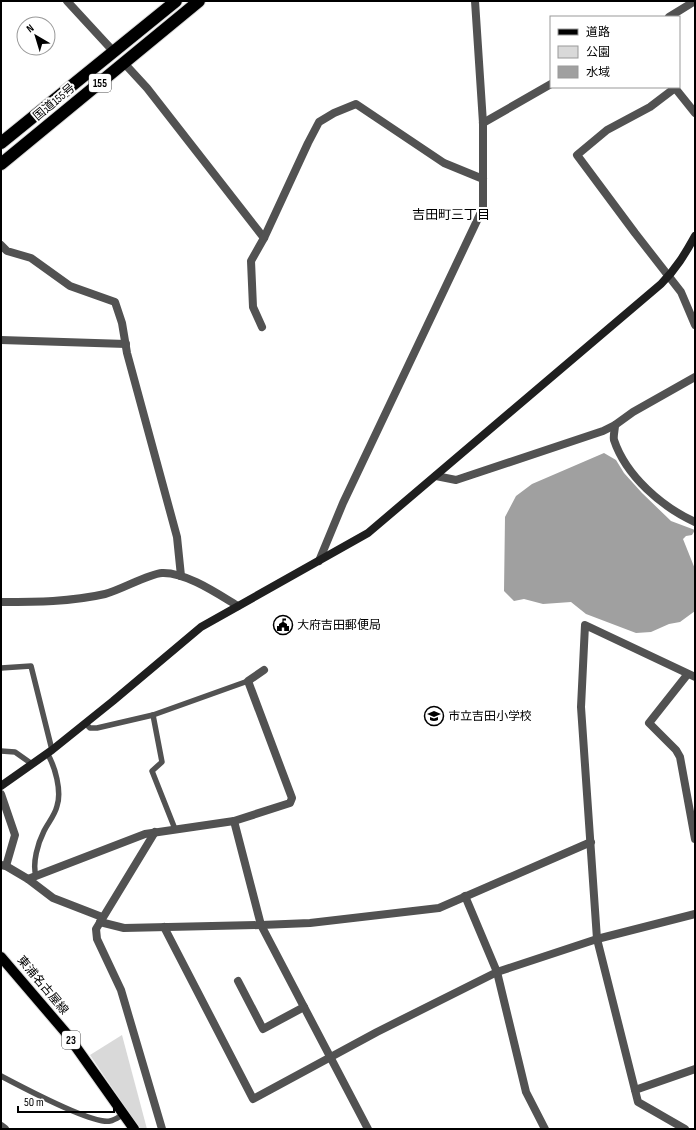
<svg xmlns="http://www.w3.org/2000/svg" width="696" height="1130" font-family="'Sofia Sans Condensed','Noto Sans JP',sans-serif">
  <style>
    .green { fill: #d9d9d9 }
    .water { fill: #a0a0a0 }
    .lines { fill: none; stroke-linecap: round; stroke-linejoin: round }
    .primary-casing { stroke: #dbdbdb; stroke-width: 12 }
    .highway-casing { stroke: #dbdbdb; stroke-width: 14 }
    .lane { stroke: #525252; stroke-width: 5.5 }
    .street { stroke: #525252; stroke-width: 8 }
    .secondary { stroke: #1f1f1f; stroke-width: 8 }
    .primary { stroke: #000; stroke-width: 10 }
    .highway { stroke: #000; stroke-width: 12 }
    .labels { text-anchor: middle; stroke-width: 4; stroke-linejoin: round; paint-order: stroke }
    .shield { fill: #fff; stroke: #4c4c4c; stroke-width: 1 }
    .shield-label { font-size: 11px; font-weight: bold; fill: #000 }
    .street-label { font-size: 12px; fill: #000; stroke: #fff }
    .poi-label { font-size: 12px; fill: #000; stroke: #fff; text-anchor: start }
    .neighbourhood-label { font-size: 13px; fill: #000; stroke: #fff }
  </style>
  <rect width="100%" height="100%" fill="#fff"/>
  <polygon class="green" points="122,1035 147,1129 140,1129 90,1055"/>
  <polygon class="water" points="604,453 616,460 624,473 642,493 671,521 695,530 692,535 686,536 683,539 695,569 695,611 680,622 669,624 651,632 636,633 586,614 571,602 543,604 524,599 514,601 504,591 505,517 516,496 532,484"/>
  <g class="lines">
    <g class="primary-casing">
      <polyline id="primary" points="1,957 66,1033 134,1129"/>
    </g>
    <g class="highway-casing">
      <g id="highway">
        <polyline points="1,143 176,1"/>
        <polyline points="1,164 199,1"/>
      </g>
    </g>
    <g class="lane">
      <polyline points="1,668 31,666 52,750"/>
      <polyline points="153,715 162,762 152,771 175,829"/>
      <polyline points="85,723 90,728 97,728 153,715 248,681"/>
      <polyline points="1,751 15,752 32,764"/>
      <path d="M36,876C32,863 38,843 44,831C48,823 55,815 57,806C62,791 55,766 47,753"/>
      <path d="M1,1076C20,1086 93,1125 110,1121C115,1120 120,1116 124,1114"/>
    </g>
    <g class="street">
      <polyline points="67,1 114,52"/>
      <polyline points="669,17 695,1"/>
      <polyline points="124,63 147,88 264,238"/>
      <polyline points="695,113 675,88 650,107 607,130 577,155 635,233 681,292 695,325"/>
      <polyline points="483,123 551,84"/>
      <polyline points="1,245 7,251 31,258 70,286 115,302 122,323 127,353 177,537 181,576"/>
      <polyline points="262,327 253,307 251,261 264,238 308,143 319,122 334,113 356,104 444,163 483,179"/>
      <polyline points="1,340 126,344"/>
      <path d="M695,377L633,412L615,425C615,430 613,436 614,440C626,476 662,507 695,522"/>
      <polyline points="436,476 456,480 603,431 615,425"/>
      <polyline points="319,561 343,503 483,208 483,123 475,1"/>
      <path d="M1,602C36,602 70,602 105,594C121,590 148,574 162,573C186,572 218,594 238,606"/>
      <polyline points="687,675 649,723 676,750 680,757 695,839"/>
      <polyline points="1,794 15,835 6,866"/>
      <polyline points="234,821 261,925 368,1129"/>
      <polyline points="155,832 96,929 97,939 121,990 162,1129"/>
      <polyline points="1,865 6,866 28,879 145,834 234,821 290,803 292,798 248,681 264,670"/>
      <polyline points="28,879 53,898 102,917"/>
      <polyline points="465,896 497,972 526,1092 545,1129"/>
      <polyline points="100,922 124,928 261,925 310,923 439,908 591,842"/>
      <polyline points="164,927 253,1099 377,1032 497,972 597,939 695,914"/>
      <polyline points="238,981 263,1029 304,1007"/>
      <polyline points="635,1090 695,1069"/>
      <polyline points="1,1126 5,1129"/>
      <polyline points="685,1129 638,1102 597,939 581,707 585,625 695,677"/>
    </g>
    <path class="secondary" d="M1,786L52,750L113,701L201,627L368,533L661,284C676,269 685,254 695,236"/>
    <use href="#primary" class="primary"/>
    <use href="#highway" class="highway"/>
  </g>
  <defs>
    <g id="civic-ring" transform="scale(1)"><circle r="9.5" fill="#fff" stroke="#000" stroke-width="1.5"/><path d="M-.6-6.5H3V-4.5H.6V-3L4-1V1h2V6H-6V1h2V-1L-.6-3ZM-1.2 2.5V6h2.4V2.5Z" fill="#000"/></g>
    <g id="school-ring" transform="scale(1)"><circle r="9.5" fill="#fff" stroke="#000" stroke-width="1.5"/><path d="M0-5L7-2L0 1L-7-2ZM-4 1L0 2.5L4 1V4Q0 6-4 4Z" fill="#000"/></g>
  </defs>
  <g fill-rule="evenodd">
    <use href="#civic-ring" x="283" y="625"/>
    <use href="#school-ring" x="434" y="716"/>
  </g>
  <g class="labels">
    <g class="shield">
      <rect x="89" y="74" width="22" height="18" rx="3"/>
      <rect x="62" y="1031" width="18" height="18" rx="3"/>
    </g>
    <g class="shield-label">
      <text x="100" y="87">155</text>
      <text x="71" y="1044">23</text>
    </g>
    <g class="street-label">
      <text transform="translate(54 102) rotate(-40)" y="4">国道155号</text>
      <text transform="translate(43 985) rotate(50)" y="4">東浦名古屋線</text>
    </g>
    <g class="poi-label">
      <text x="297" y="629">大府吉田郵便局</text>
      <text x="448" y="720">市立吉田小学校</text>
    </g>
    <g class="neighbourhood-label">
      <text x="451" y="219">吉田町三丁目</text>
    </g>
  </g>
  <rect width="696" height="1130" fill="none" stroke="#000000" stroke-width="4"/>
  <rect x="550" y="16" width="130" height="72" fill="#ffffff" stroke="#999999"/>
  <rect x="558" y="29" width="20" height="6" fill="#000000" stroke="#999999"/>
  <text x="586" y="36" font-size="12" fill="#000000">道路</text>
  <rect x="558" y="46" width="20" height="12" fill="#d9d9d9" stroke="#999999"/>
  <text x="586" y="56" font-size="12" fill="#000000">公園</text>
  <rect x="558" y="66" width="20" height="12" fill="#a0a0a0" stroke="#999999"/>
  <text x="586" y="76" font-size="12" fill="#000000">水域</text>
  <g transform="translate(36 36) rotate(322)"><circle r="19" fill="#ffffff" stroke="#999999"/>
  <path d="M0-3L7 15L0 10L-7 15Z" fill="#000000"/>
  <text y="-6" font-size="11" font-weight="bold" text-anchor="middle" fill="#000000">N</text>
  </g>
  <path d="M18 1106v6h96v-6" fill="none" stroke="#000000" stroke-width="2"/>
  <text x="24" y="1106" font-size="12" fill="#000000" stroke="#ffffff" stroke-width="3" paint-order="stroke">50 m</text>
</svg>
